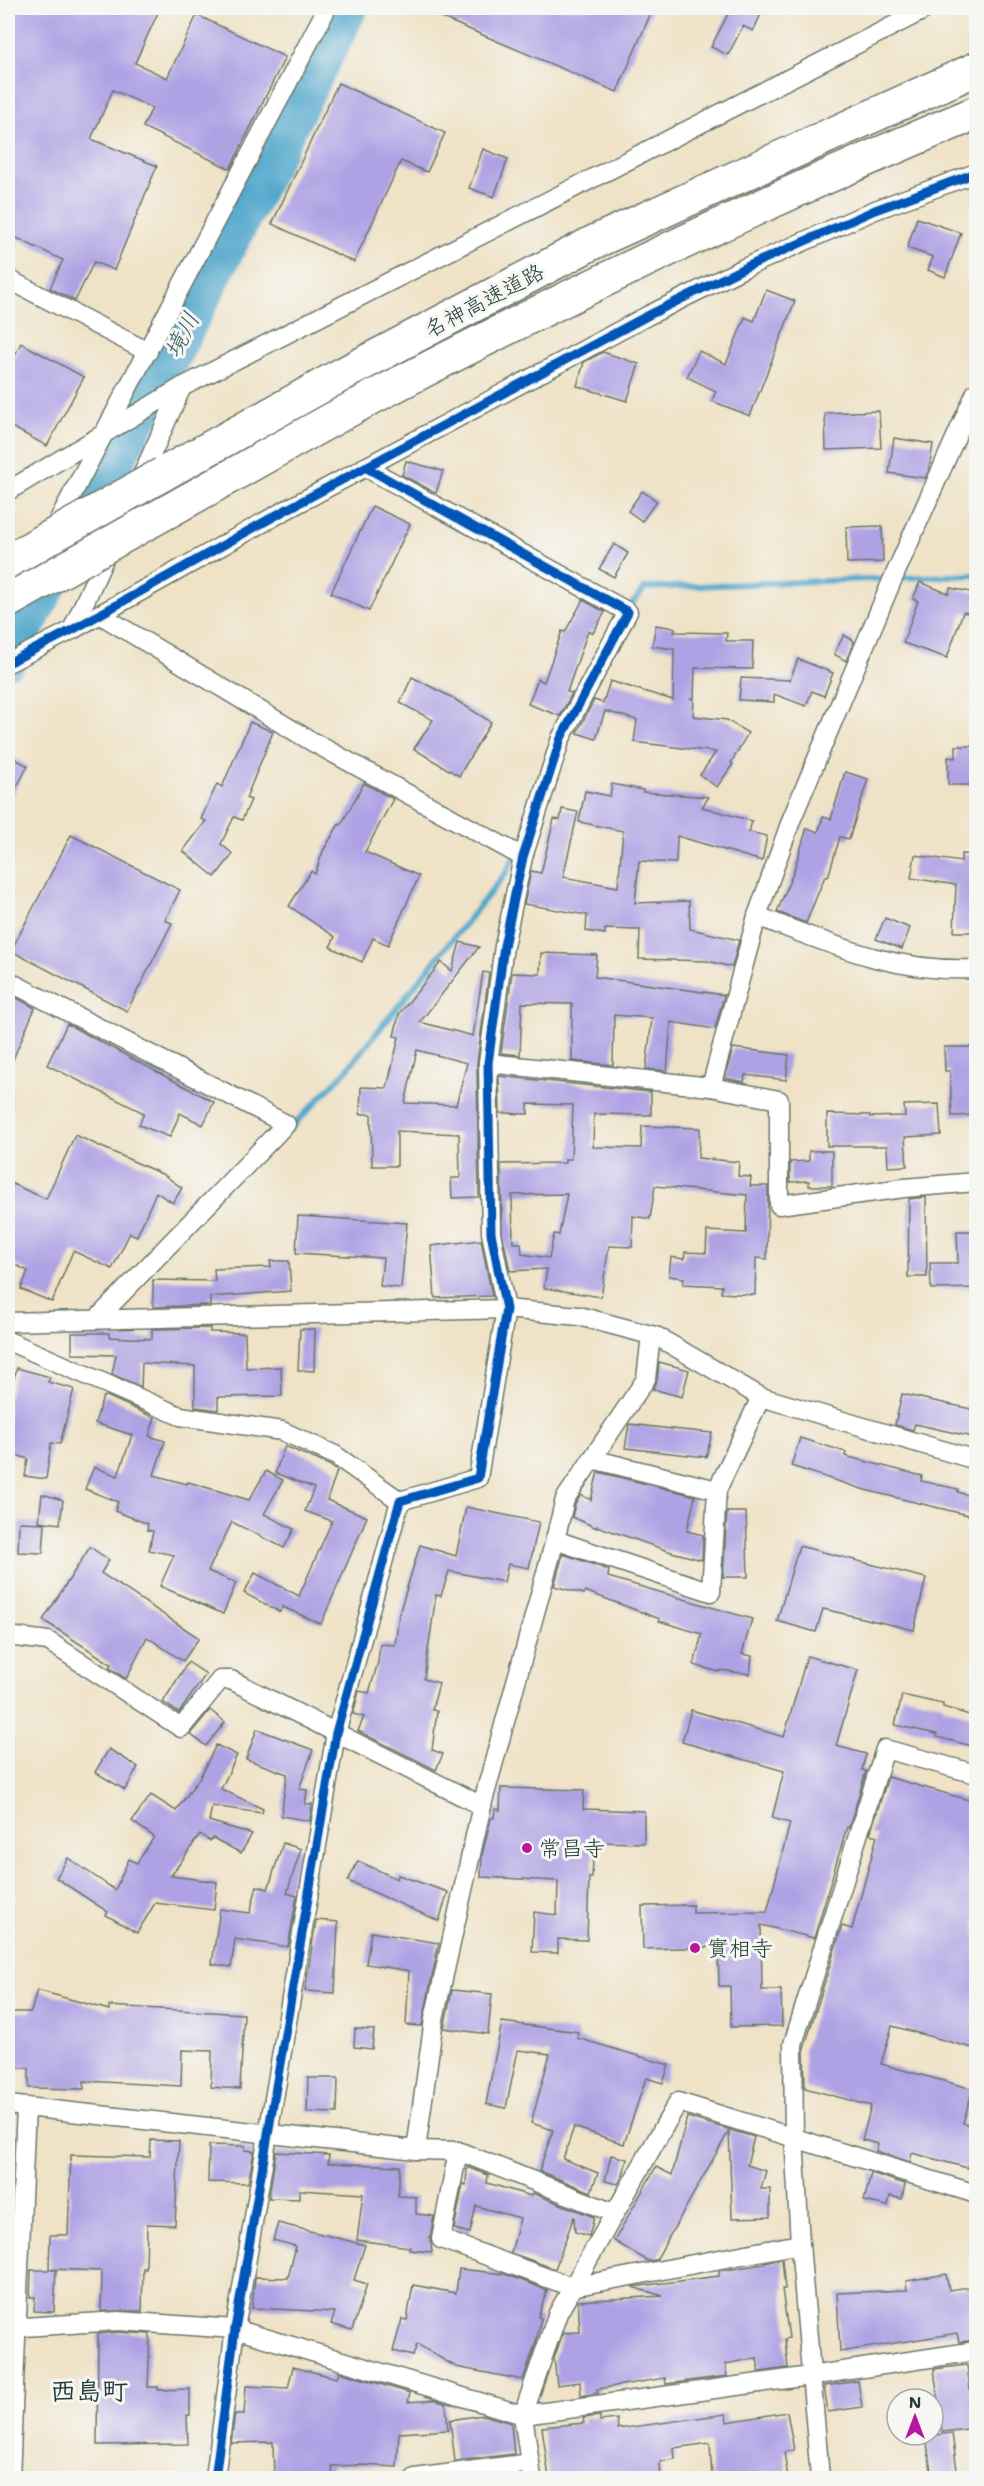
<svg xmlns="http://www.w3.org/2000/svg" width="984" height="2486" font-family="'Shantell Sans','Klee One',sans-serif">
  <style>
    .lines { fill: none; stroke-linecap: round; stroke-linejoin: round }
    .stream { stroke: #50a6cc; stroke-width: 6 }
    .river { stroke: #50a6cc; stroke-width: 38 }
    .building { fill: #aea1e4; fill-rule: evenodd }
    .minor-casing { stroke: #687767; stroke-width: 21 }
    .motorway-casing { stroke: #687767; stroke-width: 36 }
    .minor { stroke: #fff; stroke-width: 18 }
    .motorway { stroke: #fff; stroke-width: 33 }
    .motorway-bridge-casing { stroke: #687767; stroke-width: 36; stroke-linecap: butt }
    .motorway-bridge { stroke: #fff; stroke-width: 33 }
    .cycleway-casing { stroke: #f6f6f2; stroke-width: 13 }
    .cycleway { stroke: #0057b8; stroke-width: 9 }
    .poi-dot { fill: #b5179e; stroke: #f6f6f2; stroke-width: 2 }
    .labels { text-anchor: middle; stroke-width: 6; stroke-linejoin: round; paint-order: stroke }
    .street-label { font-size: 22px; fill: #1f3d34; stroke: #f6f6f2 }
    .poi-label { font-size: 22px; fill: #1f3d34; stroke: #f6f6f2; text-anchor: start }
    .water-label { font-size: 24px; font-style: italic; fill: #2e5c62; stroke: #f6f6f2 }
    .quarter-label { font-size: 26px; font-weight: bold; fill: #1f3d34; stroke: #f6f6f2 }
  </style>
  <rect width="100%" height="100%" fill="#f6f6f2"/>
  <filter id="ink" filterUnits="userSpaceOnUse"><feTurbulence type="fractalNoise" baseFrequency=".0167" numOctaves="2"/><feDisplacementMap in="SourceGraphic" scale="12" xChannelSelector="R" yChannelSelector="G"/><feConvolveMatrix kernelMatrix="1 2 1 2 8 2 1 2 1" color-interpolation-filters="sRGB"/></filter>
  <filter id="wash" filterUnits="userSpaceOnUse"><feTurbulence type="fractalNoise" baseFrequency=".008" numOctaves="4" result="noise"/><feDisplacementMap in="SourceGraphic" scale="24" xChannelSelector="R" yChannelSelector="G"/><feGaussianBlur stdDeviation="1.35" result="paint"/><feColorMatrix in="noise" values="0 0 0 0 0 0 0 0 0 0 0 0 0 0 0 0 0 1.4 0 .05"/><feComposite in="paint" operator="in"/></filter>
  <g filter="url(#wash)">
    <rect width="100%" height="100%" fill="#efe2c6"/>
    <g class="lines">
      <g class="stream">
        <polyline points="628,609 645,588 976,575"/>
        <polyline points="290,1129 345,1072 506,873 515,855"/>
      </g>
      <polyline class="river" points="8,659 160,379 349,8"/>
    </g>
    <g id="blocks">
      <g class="building">
        <polygon points="8,8 160,8 135,63 167,78 197,15 285,57 230,169 143,127 152,108 113,90 91,139 157,166 114,270 94,262 75,301 50,288 63,260 8,234"/>
        <polygon points="419,8 653,8 617,92"/>
        <polygon points="731,8 764,8 753,31 743,26 728,55 711,47"/>
        <polygon points="338,83 445,133 427,172 401,161 354,262 272,224"/>
        <polygon points="483,149 508,159 494,197 469,188"/>
        <polygon points="917,218 961,233 945,277 928,270 933,257 907,248"/>
        <polygon points="766,290 795,301 750,416 712,401 716,391 687,377 699,351 726,364 745,317 754,321"/>
        <polygon points="21,343 84,377 47,446 8,425 8,369"/>
        <polygon points="603,352 639,364 627,401 577,386 584,362"/>
        <polygon points="879,411 881,448 826,450 825,413"/>
        <polygon points="894,438 933,444 929,470 925,478 889,473"/>
        <polygon points="406,461 443,471 436,493 402,475"/>
        <polygon points="642,491 657,501 642,521 628,511"/>
        <polygon points="372,506 410,524 369,611 331,593"/>
        <polygon points="882,526 883,562 847,563 846,527"/>
        <polygon points="614,544 628,553 614,577 599,569"/>
        <polygon points="920,582 949,594 950,588 976,593 976,615 963,612 947,658 903,643 918,601 913,599"/>
        <polygon points="583,600 605,612 593,633 588,631 567,692 572,693 560,716 528,704 538,679 544,682 562,631 565,632"/>
        <polygon points="656,625 675,628 674,632 727,633 726,641 753,641 752,669 695,668 694,698 690,698 694,700 693,716 727,720 748,733 731,763 733,764 717,787 700,775 716,752 634,742 637,720 605,711 596,739 577,733 594,700 603,703 610,681 673,700 674,649 652,646"/>
        <polygon points="844,635 854,641 846,661 834,654"/>
        <polygon points="798,659 833,673 824,696 812,691 806,706 774,694 774,702 739,700 741,678 790,680"/>
        <polygon points="412,677 451,697 491,722 459,776 414,749 433,720 400,703"/>
        <polygon points="250,722 273,732 246,798 251,800 242,820 234,817 221,844 233,854 215,877 183,851 206,821 201,819 217,784 222,787"/>
        <polygon points="956,746 976,746 976,785 948,785 948,757 956,758"/>
        <polygon points="8,755 28,766 8,803"/>
        <polygon points="845,772 868,779 849,839 840,837 828,877 825,876 806,923 777,912 793,873 807,828 818,832 823,817 831,819"/>
        <polygon points="364,783 393,799 365,852 419,876 388,945 373,938 362,962 330,947 335,937 289,906 311,871 315,874 323,851 339,824 341,825"/>
        <polygon points="612,784 643,790 643,792 709,797 702,807 752,821 749,832 767,836 762,861 677,836 676,863 639,861 635,903 689,901 690,929 739,940 732,967 707,961 639,959 640,930 605,929 605,934 586,931 587,915 524,904 531,871 541,873 554,819 560,820 562,809 578,812 563,877 618,887 623,831 579,822 585,791 610,796"/>
        <polygon points="71,835 180,890 165,920 172,923 127,1011 11,951"/>
        <polygon points="961,854 976,855 976,932 954,932 956,885 911,878 915,855 961,862"/>
        <polygon points="885,918 910,928 902,949 876,939"/>
        <path d="M460,942L479,947L420,1022L473,1036L483,972L489,973L477,1063L479,1197L452,1198L451,1178H460L459,1134L397,1131V1166H372L371,1114H360L361,1087L387,1088L399,1037L394,1036L399,1014L441,962L452,971ZM417,1050L467,1063L456,1105L405,1103Z"/>
        <polygon points="541,953 597,955 595,977 724,995 715,1029 671,1022 667,1071 646,1069 652,1018 614,1015 613,1065 572,1061 572,1004 522,1003 520,1055 501,1053 512,973 540,974"/>
        <polygon points="8,993 35,1008 8,1071"/>
        <polygon points="67,1024 214,1102 203,1125 180,1113 170,1137 139,1125 144,1113 47,1065"/>
        <polygon points="944,1047 976,1047 976,1115 952,1116 950,1071 945,1071"/>
        <polygon points="733,1048 789,1055 786,1080 745,1075 744,1082 725,1078"/>
        <path d="M499,1076L651,1092V1115L594,1114L593,1147L641,1148L642,1126L700,1128L698,1158L739,1162L738,1176L751,1177L750,1186H768L767,1259L756,1258L755,1295L721,1293L722,1286L683,1284L684,1278L669,1276L671,1257L684,1259L685,1252L706,1253L707,1231L746,1233L747,1195L655,1186L650,1219L633,1216L632,1247L609,1246L601,1297L544,1288L547,1269L510,1271L502,1232L501,1164L565,1163V1159H571L573,1105L528,1104V1114L500,1113ZM567,1194L559,1235L554,1234L549,1258L522,1254L521,1243H513L512,1195Z"/>
        <polygon points="939,1104 941,1135 905,1137 907,1166 888,1167 887,1146 827,1146 827,1114 870,1115 870,1117 905,1116 904,1105"/>
        <polygon points="75,1135 164,1175 182,1188 173,1203 156,1192 137,1236 130,1233 112,1269 73,1251 52,1302 21,1289 28,1271 8,1261 8,1182 46,1199"/>
        <polygon points="809,1151 832,1151 832,1186 809,1186 809,1181 790,1182 790,1162 809,1161"/>
        <polygon points="926,1197 927,1277 908,1277 909,1199"/>
        <polygon points="298,1216 407,1223 401,1288 380,1286 383,1258 296,1253"/>
        <polygon points="957,1231 974,1231 976,1288 931,1289 930,1263 958,1263"/>
        <polygon points="481,1240 492,1296 435,1298 431,1246"/>
        <polygon points="270,1261 289,1261 291,1291 210,1297 210,1305 153,1307 153,1280 215,1281 214,1269 271,1267"/>
        <polygon points="210,1328 210,1332 245,1333 246,1368 281,1367 282,1396 218,1397 218,1410 195,1407 195,1366 142,1363 141,1387 112,1374 116,1355 72,1354 72,1333 109,1333 109,1337 152,1339 152,1329"/>
        <polygon points="300,1329 315,1329 314,1371 298,1370"/>
        <polygon points="659,1362 689,1370 682,1397 653,1389 657,1381"/>
        <polygon points="17,1368 50,1377 48,1382 74,1389 60,1444 51,1443 46,1479 25,1476 28,1459 8,1452 8,1399"/>
        <polygon points="902,1394 976,1410 973,1437 915,1424 913,1430 895,1425"/>
        <polygon points="107,1396 155,1418 149,1436 165,1441 154,1475 187,1484 188,1482 249,1500 266,1471 283,1480 264,1514 294,1529 284,1548 232,1522 208,1571 236,1583 223,1614 160,1586 174,1555 149,1550 153,1531 147,1530 148,1524 115,1511 118,1502 85,1489 94,1467 118,1476 132,1435 95,1423 103,1397"/>
        <polygon points="629,1424 672,1429 712,1433 706,1457 625,1448"/>
        <polygon points="800,1438 846,1452 845,1456 922,1476 921,1481 958,1489 958,1492 976,1498 976,1517 865,1490 791,1466"/>
        <polygon points="285,1446 329,1465 337,1471 327,1500 367,1517 321,1624 283,1607 280,1612 244,1593 255,1573 299,1596 332,1521 305,1511 314,1488 275,1473"/>
        <polygon points="598,1472 695,1496 687,1531 703,1535 702,1560 668,1551 597,1526 597,1528 572,1517 575,1504 581,1495 591,1500"/>
        <polygon points="42,1494 63,1500 60,1524 39,1521"/>
        <polygon points="466,1507 539,1522 529,1568 508,1564 504,1582 449,1571 441,1596 436,1595 424,1679 439,1683 432,1710 437,1711 432,1750 443,1754 436,1770 358,1731 364,1717 353,1714 359,1691 369,1693 378,1662 380,1644 395,1645 399,1614 420,1545 456,1556"/>
        <polygon points="727,1512 746,1512 748,1577 723,1577"/>
        <polygon points="19,1522 45,1523 43,1553 18,1552"/>
        <polygon points="799,1546 926,1578 914,1630 823,1609 816,1632 777,1621"/>
        <polygon points="90,1547 109,1560 101,1573 199,1638 183,1661 147,1637 126,1679 109,1667 111,1664 43,1620"/>
        <polygon points="563,1554 609,1570 608,1577 752,1619 742,1654 752,1656 750,1674 720,1670 719,1672 694,1665 702,1634 659,1621 660,1619 585,1591 584,1594 554,1586"/>
        <polygon points="807,1656 858,1670 836,1746 866,1754 862,1770 866,1771 849,1828 847,1827 814,1938 761,1925 762,1990 781,1990 782,2026 731,2027 730,1986 719,1986 718,1947 643,1949 642,1906 693,1905 693,1913 767,1912 790,1823 772,1818 784,1771 682,1742 691,1710 784,1737"/>
        <polygon points="188,1662 206,1674 179,1713 163,1702"/>
        <polygon points="902,1695 943,1704 943,1707 976,1717 976,1747 937,1737 937,1734 895,1725"/>
        <polygon points="210,1710 225,1722 206,1746 190,1734"/>
        <polygon points="257,1729 313,1750 299,1789 307,1790 305,1804 312,1804 310,1821 281,1816 287,1774 246,1759"/>
        <polygon points="216,1745 237,1755 221,1789 263,1809 262,1813 212,1806 209,1821 252,1834 241,1853 213,1838 210,1841 200,1834 171,1876 217,1882 214,1910 155,1903 137,1933 106,1915 108,1912 56,1878 68,1858 115,1890 129,1859 137,1863 154,1837 132,1821 151,1795 176,1811 200,1777"/>
        <polygon points="109,1749 138,1767 125,1790 95,1772"/>
        <polygon points="888,1777 976,1802 976,2049 892,2026 881,2064 973,2089 963,2123 976,2127 968,2168 912,2153 910,2162 876,2151 878,2144 862,2140 871,2106 805,2088 804,2049 842,1926 852,1929 877,1836 870,1834"/>
        <polygon points="501,1788 584,1790 583,1809 644,1811 644,1843 594,1842 592,1878 589,1877 587,1940 558,1939 558,1953 532,1952 534,1912 557,1915 558,1881 481,1877 482,1855 491,1818 494,1818 495,1809 500,1810"/>
        <polygon points="283,1843 301,1849 287,1893 297,1896 288,1947 235,1939 231,1967 212,1964 220,1909 250,1913 257,1886 268,1889"/>
        <polygon points="358,1861 397,1879 398,1875 448,1892 439,1921 348,1881"/>
        <polygon points="316,1920 338,1922 335,1993 305,1991"/>
        <polygon points="371,1932 439,1943 422,2026 406,2025 409,1971 366,1964"/>
        <polygon points="37,1990 109,2010 109,2006 244,2014 240,2089 211,2087 212,2051 182,2050 181,2086 84,2081 84,2089 29,2088 29,2068 9,2068 10,2012 31,2012"/>
        <polygon points="452,1990 492,1994 488,2034 444,2028"/>
        <polygon points="502,2022 578,2032 577,2038 669,2065 663,2083 646,2078 624,2144 574,2127 563,2159 598,2173 591,2192 539,2171 553,2130 531,2123 550,2054 518,2050 506,2108 486,2104"/>
        <polygon points="355,2029 374,2030 372,2049 354,2047"/>
        <polygon points="308,2078 338,2078 337,2113 307,2112"/>
        <polygon points="687,2117 754,2137 747,2165 766,2171 761,2189 770,2189 770,2217 732,2218 729,2131 656,2260 648,2261 614,2241 656,2167 672,2175"/>
        <polygon points="151,2140 179,2141 175,2225 147,2224 146,2269 143,2268 142,2311 101,2311 102,2271 49,2269 50,2235 68,2235 71,2155 150,2157"/>
        <polygon points="209,2145 245,2146 245,2150 254,2151 248,2183 208,2182"/>
        <polygon points="276,2152 329,2155 328,2163 400,2166 398,2196 416,2197 416,2214 434,2216 430,2237 432,2252 409,2250 410,2247 357,2240 363,2194 299,2190 299,2199 269,2198"/>
        <polygon points="611,2155 627,2159 623,2175 618,2184 605,2181"/>
        <polygon points="467,2167 488,2175 487,2183 531,2196 532,2193 594,2217 589,2236 575,2232 574,2216 555,2269 511,2253 520,2218 476,2206 470,2233 454,2229 463,2184 466,2185"/>
        <polygon points="871,2173 905,2184 902,2199 890,2196 888,2206 864,2201"/>
        <polygon points="278,2223 365,2245 354,2280 367,2284 352,2330 331,2324 335,2312 252,2308 255,2277 288,2278 296,2246 273,2240"/>
        <polygon points="782,2259 785,2289 782,2289 789,2338 785,2339 788,2368 759,2372 757,2358 725,2364 727,2376 666,2384 665,2378 597,2389 598,2393 581,2396 580,2382 557,2385 554,2358 563,2333 580,2332 578,2301 663,2296 632,2287 719,2276 719,2271 764,2264 764,2262"/>
        <polygon points="459,2269 505,2274 547,2290 538,2317 541,2318 536,2342 523,2380 456,2367 417,2344 413,2356 393,2351 402,2319 407,2320 413,2285 456,2293"/>
        <polygon points="31,2270 56,2270 54,2312 34,2311 35,2297 30,2297"/>
        <polygon points="946,2274 949,2290 976,2286 976,2340 959,2342 957,2333 840,2352 837,2293 907,2290 906,2281"/>
        <polygon points="118,2332 150,2334 148,2387 158,2387 158,2390 190,2389 190,2415 187,2415 188,2444 97,2445 98,2334"/>
        <polygon points="967,2365 970,2390 976,2389 976,2428 942,2432 934,2369"/>
        <polygon points="293,2367 337,2378 339,2372 410,2393 408,2402 435,2400 446,2404 448,2430 399,2433 397,2467 361,2465 332,2466 333,2478 274,2478 273,2442 231,2443 235,2414 244,2414 246,2386 288,2388"/>
        <polygon points="858,2381 862,2407 828,2412 824,2386"/>
        <polygon points="787,2412 794,2450 784,2452 788,2478 712,2478 710,2443 674,2448 675,2459 660,2462 661,2478 549,2478 542,2427 584,2423 583,2418 600,2416 600,2421 617,2419 618,2429 726,2414 727,2422"/>
        <polygon points="483,2415 511,2423 514,2454 455,2461 450,2420"/>
        <polygon points="952,2433 958,2478 932,2478 926,2436"/>
      </g>
    </g>
  </g>
  <g filter="url(#ink)">
    <use href="#blocks" fill-opacity="0" stroke="#687767" stroke-width="1.5"/>
    <g class="lines">
      <g class="minor-casing">
        <g id="minor">
          <polyline points="8,279 148,352"/>
          <polyline points="8,491 182,387 928,8"/>
          <polyline points="23,588 327,8"/>
          <polyline points="99,614 311,741 523,857"/>
          <polyline points="72,630 182,387"/>
          <polyline points="8,663 72,630 282,512 647,316 744,268 875,210 976,173"/>
          <path d="M757,916C833,945 894,973 976,969"/>
          <polyline points="8,981 286,1124 97,1319"/>
          <polyline points="488,1063 711,1087 779,1100 779,1205 904,1188 976,1182"/>
          <polyline points="711,1087 757,916 792,818 891,583 976,392"/>
          <polyline points="8,1322 506,1309 579,1316 658,1337 761,1397 976,1460"/>
          <polyline points="651,1335 646,1379 565,1499 555,1540 711,1592 717,1490 761,1397"/>
          <polyline points="8,1341 180,1416 282,1431 335,1455 400,1501"/>
          <polyline points="592,1459 717,1490"/>
          <polyline points="8,1636 48,1641 181,1728 220,1680 231,1680 482,1806"/>
          <polyline points="8,2105 416,2150 458,2151 614,2213"/>
          <polyline points="416,2150 434,2019 482,1805 555,1540"/>
          <polyline points="458,2151 441,2239 572,2287 800,2244"/>
          <polyline points="8,2328 118,2321 235,2329 523,2415 810,2376 976,2351"/>
          <polyline points="10,2478 26,2107"/>
          <polyline points="215,2478 235,2329 336,1733 400,1501 478,1478 506,1309 491,1233 488,1063 504,946 523,857 561,738 628,612 365,467"/>
          <polyline points="415,2478 530,2463"/>
          <polyline points="532,2478 523,2415 558,2313 678,2102 976,2194"/>
          <polyline points="820,2478 800,2244 794,2137 793,2044 885,1749 976,1774"/>
        </g>
      </g>
      <g class="motorway-casing">
        <g id="motorway">
          <polyline points="163,474 343,374 592,243 976,69"/>
          <path d="M136,529C216,485 295,439 375,396C571,293 772,197 976,113"/>
        </g>
      </g>
      <use href="#minor" class="minor"/>
      <use href="#motorway" class="motorway"/>
      <g class="motorway-bridge-casing">
        <g id="motorway-bridge">
          <polyline points="8,561 163,474"/>
          <polyline points="8,601 136,529"/>
        </g>
      </g>
      <use href="#motorway-bridge" class="motorway-bridge"/>
      <g class="cycleway-casing">
        <g id="cycleway">
          <polyline points="8,663 72,630 282,512 647,316 744,268 875,210 976,173"/>
          <polyline points="215,2478 235,2329 336,1733 400,1501 478,1478 506,1309 491,1233 488,1063 504,946 523,857 561,738 628,612 365,467"/>
        </g>
      </g>
      <use href="#cycleway" class="cycleway"/>
    </g>
  </g>
  <g class="poi-dot">
    <circle cx="527" cy="1848" r="6"/>
    <circle cx="695" cy="1948" r="6"/>
  </g>
  <g class="labels">
    <g class="street-label">
      <text transform="translate(484 300) rotate(-28)" y="8">名神高速道路</text>
    </g>
    <g class="poi-label">
      <text x="539" y="1856">常昌寺</text>
      <text x="707" y="1956">實相寺</text>
    </g>
    <g class="water-label">
      <text transform="translate(182 335) rotate(-63)" y="8">境川</text>
    </g>
    <g class="quarter-label">
      <text x="89" y="2400">西島町</text>
    </g>
  </g>
  <rect width="984" height="2486" fill="none" stroke="#f6f6f2" stroke-width="30"/>
  <g transform="translate(915 2417)"><circle r="28" fill="#f6f6f2" stroke="#a0aca6" stroke-width="1.5"/>
  <path d="M0-4.5L10 22L0 15L-10 22Z" fill="#b5179e"/>
  <text y="-9" font-size="16" font-weight="bold" text-anchor="middle" fill="#1f3d34">N</text>
  </g>
</svg>
